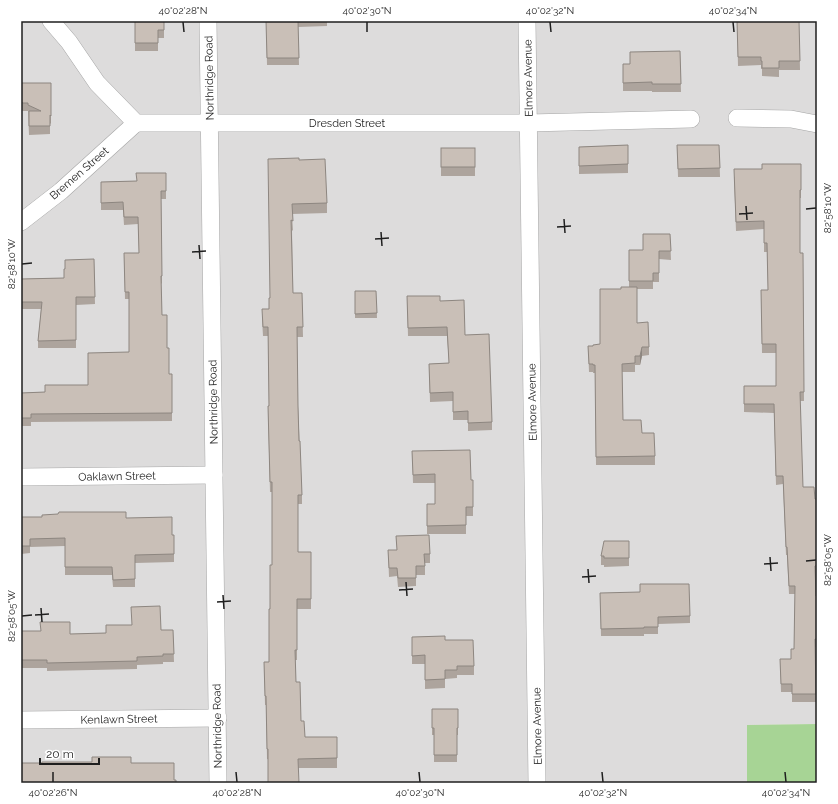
<svg xmlns="http://www.w3.org/2000/svg" width="838" height="804" font-family="Raleway,sans-serif">
  <style>
    .residential { fill: #dddcdc }
    .forest { fill: #a7d495 }
    .lines { fill: none; stroke-linecap: round; stroke-linejoin: round }
    .minor-casing { stroke: #a6a6a6; stroke-width: 18 }
    .minor { stroke: #fff; stroke-width: 17 }
    .wall { fill: #ada49d }
    .shaded-wall { fill: #8d8680 }
    .building { fill: #c9bfb7; stroke: #8d8680 }
    .ticks { fill: none; stroke: #1f1f1f; stroke-width: 1.5 }
    .labels { text-anchor: middle; stroke-width: 3; stroke-linejoin: round; paint-order: stroke }
    .street-label { font-size: 11px; fill: #1f1f1f; stroke: #fff }
    .neatline { fill: none; stroke: #1f1f1f; stroke-width: 1.5 }
    .ticks-label { font-size: 10px; text-anchor: middle; fill: #1f1f1f }
  </style>
  <rect width="100%" height="100%" fill="#f1ede4"/>
  <polygon class="residential" points="21,21 817,21 817,724 747,725 747,783 21,783"/>
  <polygon class="forest" points="817,724 817,783 747,783 747,725"/>
  <g class="lines">
    <g class="minor-casing">
      <g id="minor">
        <polyline points="51,21 69,42 97,83 136,123 529,123 691,119"/>
        <polyline points="208,21 218,783"/>
        <polyline points="527,21 537,783"/>
        <polyline points="737,118 791,119 817,124"/>
        <polyline points="21,222 61,191 136,123"/>
        <polyline points="21,477 214,475"/>
        <polyline points="21,720 218,718"/>
      </g>
    </g>
    <use href="#minor" class="minor"/>
  </g>
  <g class="wall">
    <polygon points="135,21 164,21 164,38 158,38 158,51 135,51"/>
    <polygon points="266,21 327,21 327,26 298,27 299,65 267,65"/>
    <polygon points="737,21 799,21 800,70 779,70 779,77 762,76 762,69 761,69 761,65 738,66"/>
    <polygon points="680,51 681,92 652,92 652,91 623,91 623,64 630,64"/>
    <polygon points="21,83 51,83 51,124 50,123 50,134 29,135 28,111 23,111 21,110"/>
    <polygon points="628,145 628,173 579,174 579,147"/>
    <polygon points="677,145 719,145 720,177 678,177"/>
    <rect x="441" y="148" width="34" height="28"/>
    <polygon points="299,160 327,203 327,213 292,214 293,231 292,230 293,293 302,293 303,337 297,337 298,406 302,495 302,504 298,504 298,552 311,599 311,609 297,609 297,660 295,660 296,682 301,721 305,737 337,737 337,768 298,768 267,759 266,705 265,705 264,662 269,662 270,609 272,565 272,492 270,492 268,415 268,406 269,406 268,336 263,336 262,319 269,309 270,298"/>
    <polygon points="801,164 801,198 800,198 800,253 803,253 804,401 800,401 803,487 815,499 817,499 817,574 816,574 816,596 817,596 817,647 815,647 816,702 792,702 792,692 781,692 780,659 791,659 794,649 795,594 789,594 787,555 786,555 783,484 776,485 774,413 744,412 744,386 776,386 776,353 762,353 761,290 768,290 767,252 764,252 764,229 736,231 734,177 762,169"/>
    <polygon points="166,173 166,199 161,199 162,283 161,284 162,315 167,348 169,374 172,374 172,421 31,422 31,426 21,426 21,393 45,392 88,385 129,352 129,299 125,299 124,253 139,253 138,224 124,225 123,210 101,210 101,182 136,181"/>
    <polygon points="670,234 671,260 659,259 659,282 653,282 653,289 637,289 637,323 649,347 649,355 642,356 640,365 635,365 635,372 622,372 623,420 642,433 655,456 655,465 596,465 595,373 593,373 593,372 589,372 588,346 593,346 600,344 621,289 629,287 629,250 643,250"/>
    <polygon points="94,259 95,304 76,305 76,348 38,348 38,341 41,309 21,309 21,279 64,278 65,269"/>
    <polygon points="355,291 376,291 377,318 355,318"/>
    <polygon points="407,296 440,301 465,335 492,422 492,430 468,431 468,420 453,420 453,401 430,402 429,364 449,363 447,336 408,336"/>
    <polygon points="412,451 471,480 473,480 473,516 466,516 466,534 427,534 427,504 435,504 435,483 413,483"/>
    <polygon points="21,517 126,518 172,535 174,535 174,562 135,563 135,587 113,587 112,575 65,575 65,546 30,547 30,553 21,554"/>
    <polygon points="396,536 430,554 430,563 425,563 425,575 416,575 416,586 398,587 397,576 389,577 388,550 397,550"/>
    <polygon points="629,541 629,566 604,567 604,565 601,565 601,556"/>
    <polygon points="600,593 690,616 690,623 658,624 658,634 644,634 644,636 601,636"/>
    <polygon points="161,630 173,630 174,662 163,662 163,664 137,665 137,669 47,671 47,668 21,668 21,631 70,634 106,633"/>
    <polygon points="445,640 474,666 474,675 457,675 457,678 445,679 445,688 425,689 425,664 412,664 412,646"/>
    <polygon points="432,709 458,709 458,735 457,735 457,762 434,762 434,735 432,735"/>
  </g>
  <polygon class="shaded-wall" points="642,347 642,356 640,365 640,356"/>
  <g class="building">
    <polygon points="135,21 164,21 164,30 158,30 158,43 135,43"/>
    <polygon points="266,21 298,21 299,58 267,58"/>
    <polygon points="737,21 799,21 800,61 779,61 779,68 762,68 762,61 761,61 761,57 738,57"/>
    <polygon points="680,51 681,84 652,84 652,82 623,83 623,64 630,64 630,52"/>
    <polygon points="21,83 51,83 51,116 50,115 50,126 29,126 29,111 41,111 28,105 28,103 23,103 21,102"/>
    <polygon points="628,145 628,164 579,166 579,147"/>
    <polygon points="677,145 719,145 720,168 678,169"/>
    <rect x="441" y="148" width="34" height="19"/>
    <polygon points="299,158 299,160 325,159 327,203 292,204 293,221 291,220 293,293 302,293 303,327 297,327 298,406 299,441 300,441 302,495 298,495 298,552 311,552 311,599 297,599 297,650 295,650 296,682 300,682 301,721 304,721 305,737 337,737 337,758 298,759 299,783 268,783 268,749 267,749 266,696 265,696 264,662 269,662 269,609 270,609 270,565 272,565 272,482 270,482 268,406 269,406 268,327 263,327 262,309 269,309 269,298 270,298 268,159"/>
    <polygon points="762,164 801,164 801,190 800,190 800,253 803,253 804,392 800,392 803,487 814,487 815,499 817,499 817,565 815,566 816,596 817,596 817,639 815,639 816,694 792,694 792,684 781,684 780,659 791,659 791,649 794,649 795,586 789,586 787,547 786,547 783,476 776,476 774,404 744,404 744,386 776,386 776,344 762,344 761,290 768,290 767,243 764,243 764,221 736,222 734,169 762,169"/>
    <polygon points="136,173 166,173 166,191 161,191 162,276 161,276 162,315 167,315 167,348 169,348 169,374 172,374 172,413 31,414 31,418 21,418 21,393 45,392 45,385 88,385 88,353 129,352 129,292 125,292 124,253 139,253 138,217 124,217 123,202 101,203 101,182 137,181"/>
    <polygon points="643,234 670,234 671,251 659,251 659,273 653,273 653,281 629,281 629,250 643,250"/>
    <polygon points="94,259 95,297 76,297 76,340 38,341 42,302 21,302 21,279 64,278 64,269 65,269 65,260"/>
    <polygon points="621,287 637,287 637,323 648,322 649,347 642,347 640,356 635,356 635,363 622,364 623,420 641,420 642,433 654,433 655,456 596,457 595,365 593,365 593,364 589,364 588,346 593,346 593,345 600,344 600,289 621,289"/>
    <polygon points="355,291 376,291 377,313 355,314"/>
    <polygon points="407,296 440,296 440,301 464,300 465,335 489,334 492,422 468,423 468,411 453,412 453,392 430,393 429,364 449,363 447,327 408,328"/>
    <polygon points="470,450 471,480 473,480 473,507 466,507 466,525 427,526 427,504 435,504 435,474 413,475 412,451"/>
    <polygon points="59,512 126,512 126,518 172,517 172,535 174,535 174,554 135,555 135,579 113,580 112,567 65,567 65,538 30,539 30,546 21,546 21,517 42,517 42,515 58,514"/>
    <polygon points="429,535 430,554 424,554 425,566 416,566 416,578 398,578 397,568 389,568 388,550 397,550 396,536"/>
    <polygon points="604,541 629,541 629,558 604,558 604,556 601,556"/>
    <polygon points="640,584 689,584 690,616 658,617 658,627 644,627 644,628 601,629 600,593 640,592"/>
    <polygon points="160,606 161,630 173,630 174,654 163,654 163,656 137,657 137,661 47,663 47,660 21,660 21,631 41,631 40,622 70,622 70,634 106,633 106,625 132,625 131,607"/>
    <polygon points="445,636 445,640 473,640 474,666 457,666 457,670 445,670 445,679 425,680 425,655 412,656 412,637"/>
    <polygon points="432,709 458,709 458,728 457,728 457,755 434,755 434,728 432,728"/>
    <polygon points="92,757 131,757 131,763 174,763 174,780 176,780 176,783 21,783 21,763 42,763 42,762 92,762"/>
  </g>
  <path class="ticks" d="M183,22L184,32M367,22V32M550,22L551,32M733,22L734,32M746,206L747,220M806,209L816,208M739,214L753,213M564,219L565,233M557,227L571,226M381,232L382,246M375,239L389,238M199,245L200,259M192,252L206,251M22,264L32,263M770,557L771,571M806,561L816,560M764,564L778,563M588,569L589,583M582,577L596,576M406,582L407,596M399,590L413,589M223,595L224,609M217,602L231,601M41,608L42,622M35,615L49,614M22,616L32,615M53,772V782M236,772L237,782M419,772L420,782M602,772L603,782M785,772L786,782"/>
  <g class="labels">
    <g class="street-label">
      <text transform="translate(209 78) rotate(-91)" y="4">Northridge Road</text>
      <text transform="translate(528 78) rotate(-91)" y="4">Elmore Avenue</text>
      <text x="347" y="127">Dresden Street</text>
      <text transform="translate(79 173) rotate(-41)" y="4">Bremen Street</text>
      <text transform="translate(213 402) rotate(-91)" y="4">Northridge Road</text>
      <text transform="translate(532 402) rotate(-91)" y="4">Elmore Avenue</text>
      <text transform="translate(117 476) rotate(-1)" y="4">Oaklawn Street</text>
      <text transform="translate(119 719) rotate(-1)" y="4">Kenlawn Street</text>
      <text transform="translate(217 726) rotate(-91)" y="4">Northridge Road</text>
      <text transform="translate(537 726) rotate(-91)" y="4">Elmore Avenue</text>
    </g>
  </g>
  <rect width="838" height="804" fill="none" stroke="#ffffff" stroke-width="44"/>
  <path d="M40 758v6h59v-6" fill="none" stroke="#1f1f1f" stroke-width="2"/>
  <text x="46" y="758" font-size="12" fill="#1f1f1f" stroke="#ffffff" stroke-width="3" paint-order="stroke">20 m</text>
  <rect x="22" y="22" width="794" height="760" class="neatline"/>
  <g class="ticks-label">
    <text x="183" y="14">40°02'28"N</text>
    <text x="367" y="14">40°02'30"N</text>
    <text x="550" y="14">40°02'32"N</text>
    <text x="733" y="14">40°02'34"N</text>
    <text transform="translate(827 208) rotate(-90)" y="4">82°58'10"W</text>
    <text transform="translate(11 264) rotate(-90)" y="4">82°58'10"W</text>
    <text transform="translate(827 560) rotate(-90)" y="4">82°58'05"W</text>
    <text transform="translate(11 616) rotate(-90)" y="4">82°58'05"W</text>
    <text x="53" y="796">40°02'26"N</text>
    <text x="237" y="796">40°02'28"N</text>
    <text x="420" y="796">40°02'30"N</text>
    <text x="603" y="796">40°02'32"N</text>
    <text x="786" y="796">40°02'34"N</text>
  </g>
</svg>
